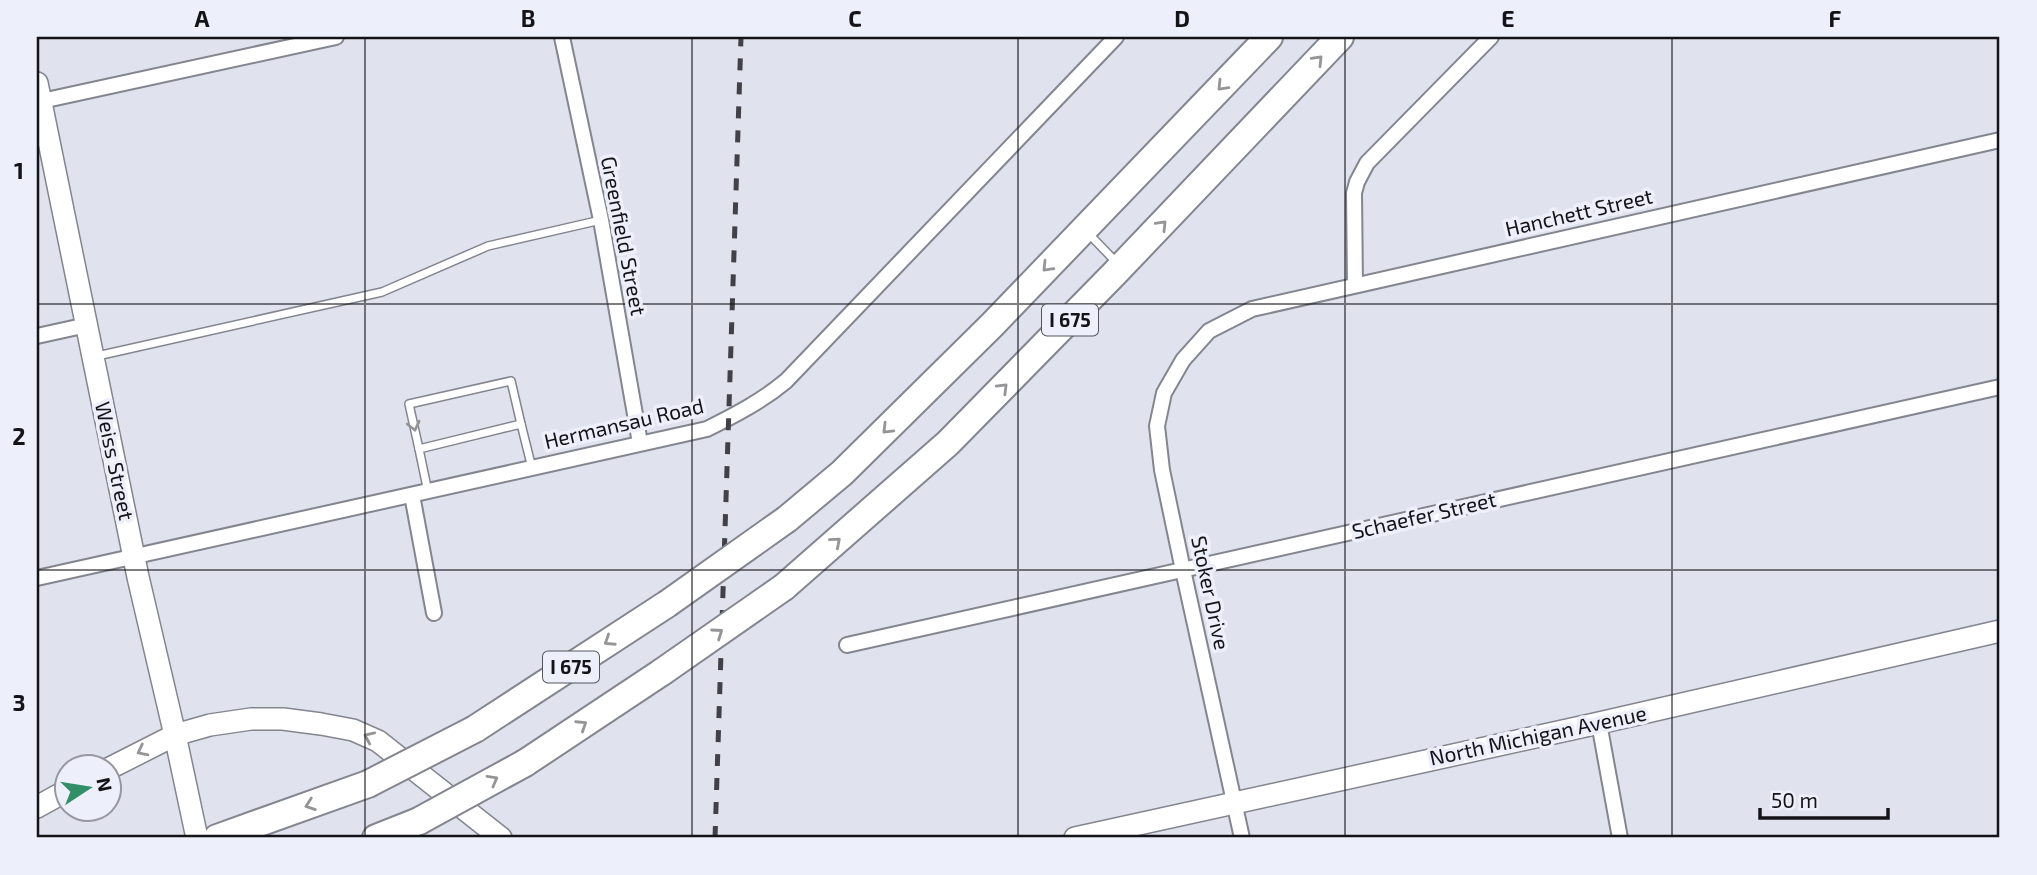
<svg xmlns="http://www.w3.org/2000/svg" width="2037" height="875" font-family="'Exo 2',sans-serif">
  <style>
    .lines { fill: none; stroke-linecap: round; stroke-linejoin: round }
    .lane-casing { stroke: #83858f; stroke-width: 10 }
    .street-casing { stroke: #83858f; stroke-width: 18 }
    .secondary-casing { stroke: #83858f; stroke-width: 24 }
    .highway-casing { stroke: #83858f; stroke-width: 30 }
    .lane { stroke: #fff; stroke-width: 7 }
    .street { stroke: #fff; stroke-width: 14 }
    .secondary { stroke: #fff; stroke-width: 21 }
    .highway { stroke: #fff; stroke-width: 26 }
    .rail { stroke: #414147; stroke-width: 5; stroke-dasharray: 12 12; stroke-linecap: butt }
    .highway-bridge-casing { stroke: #83858f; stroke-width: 30; stroke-linecap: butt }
    .highway-bridge { stroke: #fff; stroke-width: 26 }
    .oneway { stroke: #959597 }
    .grid { fill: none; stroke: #141418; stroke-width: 2; stroke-opacity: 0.55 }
    .labels { text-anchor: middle; stroke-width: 7; stroke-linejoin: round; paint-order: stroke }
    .shield { fill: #edeffb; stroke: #55565c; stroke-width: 2 }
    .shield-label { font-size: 19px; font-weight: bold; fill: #141418 }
    .street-label { font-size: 21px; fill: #141418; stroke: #edeffb }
    .neatline { fill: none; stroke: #141418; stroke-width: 2.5 }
    .grid-label { font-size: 23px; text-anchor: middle; font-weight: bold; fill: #141418 }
  </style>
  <rect width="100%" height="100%" fill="#e0e2ee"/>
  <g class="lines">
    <g class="lane-casing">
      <g id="lane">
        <polyline points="1087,232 1118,264"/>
        <polyline points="97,356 382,292 488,246 601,220"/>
        <polyline points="419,449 409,404 511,381 521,424"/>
        <polyline points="428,492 419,449 521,424 532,468"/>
      </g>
    </g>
    <g class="street-casing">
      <g id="street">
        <polyline points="562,37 601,220 640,443"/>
        <polyline points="37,102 336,37"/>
        <polyline points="1355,285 1354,193 1357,182 1367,163 1491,37"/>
        <polyline points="37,336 87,325"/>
        <polyline points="412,495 434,613"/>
        <path d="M37,578L707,429C735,415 762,401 786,381L1116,37"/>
        <polyline points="847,645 2000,387"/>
        <polyline points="1599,723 1620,838"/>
        <polyline points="1242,838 1183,570 1162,470 1157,426 1164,393 1183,360 1209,331 1252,309 2000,140"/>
      </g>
    </g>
    <g class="secondary-casing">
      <g id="secondary">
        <polyline points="37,83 138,577 175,735 197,838"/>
        <polyline points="108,769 175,735 210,725 251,719 283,719 321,724 353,730 378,741 501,838"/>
        <polyline points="37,807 66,791"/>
        <polyline points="1075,838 1599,723 2000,631"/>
      </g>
    </g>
    <g class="highway-casing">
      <g id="highway">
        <polyline points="787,519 842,473 992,325 1269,37"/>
        <polyline points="784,587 948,443 1114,274 1340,37"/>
        <polyline points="475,729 667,604"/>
        <polyline points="525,763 662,672"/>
        <polyline points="217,838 368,784"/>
        <polyline points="376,838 419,821"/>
      </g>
    </g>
    <use href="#lane" class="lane"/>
    <use href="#street" class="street"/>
    <use href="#secondary" class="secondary"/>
    <use href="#highway" class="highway"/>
    <polyline class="rail" points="715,838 741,37"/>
    <g class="highway-bridge-casing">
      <g id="highway-bridge">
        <polyline points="667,604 787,519"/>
        <polyline points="662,672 784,587"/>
        <polyline points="368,784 475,729"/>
        <polyline points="419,821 525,763"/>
      </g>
    </g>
    <use href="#highway-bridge" class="highway-bridge"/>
  </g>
  <defs><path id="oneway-chevron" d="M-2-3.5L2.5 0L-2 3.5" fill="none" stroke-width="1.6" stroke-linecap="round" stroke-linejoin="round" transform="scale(1.75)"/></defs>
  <g class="oneway">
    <use href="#oneway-chevron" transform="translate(1318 60) rotate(-46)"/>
    <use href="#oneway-chevron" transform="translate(1222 86) rotate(134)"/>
    <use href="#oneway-chevron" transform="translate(1162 225) rotate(-46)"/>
    <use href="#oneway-chevron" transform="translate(1047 267) rotate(134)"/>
    <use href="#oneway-chevron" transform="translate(1003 388) rotate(-45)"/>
    <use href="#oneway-chevron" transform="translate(414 426) rotate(77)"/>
    <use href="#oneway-chevron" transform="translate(887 429) rotate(135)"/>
    <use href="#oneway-chevron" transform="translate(836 542) rotate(-41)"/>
    <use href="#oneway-chevron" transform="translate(718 633) rotate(-35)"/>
    <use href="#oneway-chevron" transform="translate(609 641) rotate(147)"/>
    <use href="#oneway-chevron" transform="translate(582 725) rotate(-33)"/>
    <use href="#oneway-chevron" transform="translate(369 737) rotate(-156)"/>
    <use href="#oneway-chevron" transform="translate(142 751) rotate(153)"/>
    <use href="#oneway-chevron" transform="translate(493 780) rotate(-29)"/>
    <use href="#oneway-chevron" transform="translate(310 805) rotate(161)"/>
  </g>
  <path class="grid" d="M365,37V838M692,37V838M1018,37V838M1345,37V838M1672,37V838M37,304H2000M37,570H2000"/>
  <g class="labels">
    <g class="shield">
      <rect x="1042" y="304.5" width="56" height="31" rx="5"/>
      <rect x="543" y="651.5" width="56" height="31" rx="5"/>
    </g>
    <g class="shield-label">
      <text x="1070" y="327">I 675</text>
      <text x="571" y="674">I 675</text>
    </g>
    <g class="street-label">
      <text transform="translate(1579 213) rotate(-13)" y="7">Hanchett Street</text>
      <text transform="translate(623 236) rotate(79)" y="7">Greenfield Street</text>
      <text transform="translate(624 424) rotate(-13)" y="7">Hermansau Road</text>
      <text transform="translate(114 461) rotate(78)" y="7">Weiss Street</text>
      <text transform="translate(1424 516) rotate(-13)" y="7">Schaefer Street</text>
      <text transform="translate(1210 593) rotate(78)" y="7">Stoker Drive</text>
      <text transform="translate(1538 736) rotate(-12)" y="7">North Michigan Avenue</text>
    </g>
  </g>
  <rect width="2037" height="875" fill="none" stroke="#edeffb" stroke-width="77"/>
  <g transform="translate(88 788) rotate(78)"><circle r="33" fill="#edeffb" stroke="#9697a0" stroke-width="2"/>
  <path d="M0-5L12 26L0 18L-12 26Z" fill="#318f67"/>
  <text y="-10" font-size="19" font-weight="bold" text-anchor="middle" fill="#141418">N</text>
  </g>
  <path d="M1760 808v10h128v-10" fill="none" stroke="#141418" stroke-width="3.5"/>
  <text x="1771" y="808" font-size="21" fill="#141418" stroke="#edeffb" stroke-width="5" paint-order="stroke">50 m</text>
  <rect x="38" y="38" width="1960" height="798" class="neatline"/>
  <g class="grid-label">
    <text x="202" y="27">A</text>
    <text x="528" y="27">B</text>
    <text x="855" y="27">C</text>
    <text x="1182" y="27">D</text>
    <text x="1508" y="27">E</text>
    <text x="1835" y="27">F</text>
    <text x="19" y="179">1</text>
    <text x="19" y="445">2</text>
    <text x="19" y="711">3</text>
  </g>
</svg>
